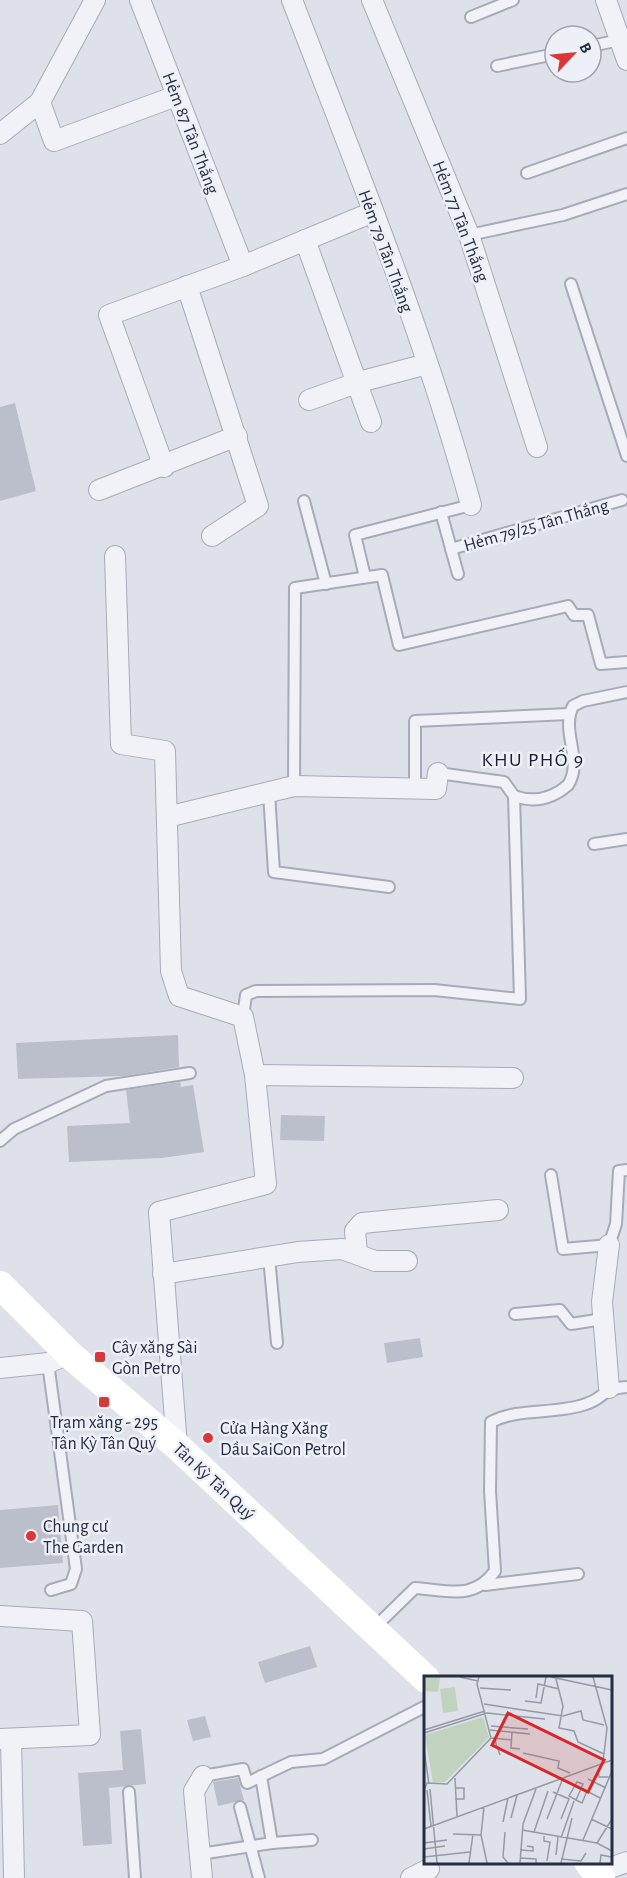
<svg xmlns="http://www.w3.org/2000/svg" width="627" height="1878" font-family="'Alegreya Sans',sans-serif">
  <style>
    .building { fill: #bbbfcc }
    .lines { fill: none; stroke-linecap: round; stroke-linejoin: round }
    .lane-casing { stroke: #a7abb7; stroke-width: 14 }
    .street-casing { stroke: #a7abb7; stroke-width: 22 }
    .lane { stroke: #f1f2f7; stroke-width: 10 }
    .street { stroke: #f1f2f7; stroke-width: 20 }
    .secondary { stroke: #fff; stroke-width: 28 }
    .poi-dot { fill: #d93739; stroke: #edf0f6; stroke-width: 2 }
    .labels { text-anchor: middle; stroke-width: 5; stroke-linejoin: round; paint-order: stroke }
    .street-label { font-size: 18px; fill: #262c41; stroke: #edf0f6 }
    .poi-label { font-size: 18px; fill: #262c41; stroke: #edf0f6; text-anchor: start }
    .neighbourhood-label { font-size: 20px; letter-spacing: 1.5px; fill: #181d31; stroke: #edf0f6 }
    .inset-road { fill: none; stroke: #9499a6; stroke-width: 1.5 }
    .view { fill: #d62828; fill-opacity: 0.15; stroke: #d62828; stroke-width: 3 }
    .inset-edge { fill: none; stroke: #262c41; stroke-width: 3 }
  </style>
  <rect width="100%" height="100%" fill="#dee1e9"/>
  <g class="building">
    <polygon points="15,403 36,491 0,501 0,407"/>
    <polygon points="178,1035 179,1067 124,1076 18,1079 16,1043"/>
    <polygon points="180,1082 181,1087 193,1085 204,1152 162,1158 69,1162 67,1126 130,1123 126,1090"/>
    <polygon points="281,1115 325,1116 324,1141 280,1140"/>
    <polygon points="420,1338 423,1357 387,1363 384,1343"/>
    <polygon points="58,1505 63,1563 0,1568 0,1510"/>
    <polygon points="310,1646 317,1667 265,1683 258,1662"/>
    <polygon points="205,1716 211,1737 193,1741 187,1720"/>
    <polygon points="141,1729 146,1784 109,1788 112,1844 83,1846 78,1773 123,1770 120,1731"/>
    <polygon points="238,1778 244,1800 218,1806 213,1782"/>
  </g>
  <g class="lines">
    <g class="lane-casing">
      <g id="lane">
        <polyline points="471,17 513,0"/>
        <polyline points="591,46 620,40"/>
        <polyline points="497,66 555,54"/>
        <polyline points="527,173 627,138"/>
        <polyline points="469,235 563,215 627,194"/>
        <polyline points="571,284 627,456"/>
        <polyline points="304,501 326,584"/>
        <polyline points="441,512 458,574"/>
        <polyline points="451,549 622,500"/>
        <polyline points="365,577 355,535 471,505"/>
        <polyline points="438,773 504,782 514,796"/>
        <polyline points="294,786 295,588 382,575 399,645 568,606 574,615 588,615 601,664 627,662"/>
        <polyline points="415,790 415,721 569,714"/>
        <polyline points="269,793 274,872 389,887"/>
        <path d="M514,796C534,803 552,799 568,785C584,760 560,732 573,706L583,701L627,692"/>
        <polyline points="594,844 627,839"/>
        <polyline points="243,1017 246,995 256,991 434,990 520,999 514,796"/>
        <polyline points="0,1141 14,1129 106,1086 190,1073"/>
        <polyline points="551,1175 563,1249 609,1245 616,1224 619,1171 627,1170"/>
        <polyline points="269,1257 277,1343"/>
        <polyline points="515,1314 560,1310 571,1324 603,1319"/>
        <polyline points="48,1363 76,1569 71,1584 51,1590"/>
        <polyline points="485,1585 578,1574"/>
        <path d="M373,1629L415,1588C448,1590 473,1601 495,1571L490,1491L491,1422C520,1407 555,1415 586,1404C605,1398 600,1389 627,1387"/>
        <polyline points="203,1776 243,1769 247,1783 291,1762 323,1759 426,1706"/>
        <polyline points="261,1776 272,1843 312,1840"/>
        <polyline points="129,1792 135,1878"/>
        <polyline points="240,1807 259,1878"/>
        <polyline points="200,1854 272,1843"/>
      </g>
    </g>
    <g class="street-casing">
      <g id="street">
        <polyline points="140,0 243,266"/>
        <path d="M292,0C356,166 424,333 471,505"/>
        <polyline points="372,0 469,235 537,447"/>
        <polyline points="606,0 627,60"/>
        <polyline points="40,102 54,141 176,96"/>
        <polyline points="0,134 40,102 95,0"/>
        <polyline points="305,240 371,422"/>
        <polyline points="187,286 258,506 212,536"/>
        <polyline points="309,400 359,382 427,364"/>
        <polyline points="164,467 109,315 243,266 373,212"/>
        <polyline points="99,490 237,436"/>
        <polyline points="115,556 121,744 165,751 171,971 179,996 243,1017 255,1075 266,1184 159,1212 177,1446"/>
        <polyline points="167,817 294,786 436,789 438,773"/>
        <polyline points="255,1075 513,1078"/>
        <polyline points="609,1245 602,1302 609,1388"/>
        <polyline points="357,1253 355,1231 362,1223 498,1210"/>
        <polyline points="163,1274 298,1252 342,1249 375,1261 407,1261"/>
        <polyline points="0,1368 48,1363 69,1354"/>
        <polyline points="0,1616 82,1621 90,1735 0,1739"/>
        <polyline points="11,1739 14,1878"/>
        <polyline points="596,1873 627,1862"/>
        <polyline points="202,1878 194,1791 203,1776"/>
        <polyline points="411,1878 429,1869"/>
      </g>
    </g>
    <use href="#lane" class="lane"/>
    <use href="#street" class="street"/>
    <g class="secondary">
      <polyline points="0,1285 69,1354 177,1446 426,1679"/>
      <polyline points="588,1862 601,1878"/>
    </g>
  </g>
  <g class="poi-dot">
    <rect x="94" y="1351" width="12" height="12" rx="3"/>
    <rect x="98" y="1396" width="12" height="12" rx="3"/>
    <circle cx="208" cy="1438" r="6"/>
    <circle cx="31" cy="1536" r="6"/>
  </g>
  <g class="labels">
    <g class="street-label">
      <text transform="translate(191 133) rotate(69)" y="6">Hẻm 87 Tân Thắng</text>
      <text transform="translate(461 221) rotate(69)" y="6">Hẻm 77 Tân Thắng</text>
      <text transform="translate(386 251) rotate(70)" y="6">Hẻm 79 Tân Thắng</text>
      <text transform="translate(536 525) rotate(-16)" y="6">Hẻm 79/25 Tân Thắng</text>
      <text transform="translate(214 1481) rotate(43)" y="6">Tân Kỳ Tân Quý</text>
    </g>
    <g class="poi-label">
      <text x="112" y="1353">Cây xăng Sài<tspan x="112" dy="21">Gòn Petro</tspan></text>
      <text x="104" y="1428" text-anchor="middle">Trạm xăng - 295<tspan x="104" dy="21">Tân Kỳ Tân Quý</tspan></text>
      <text x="220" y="1434">Cửa Hàng Xăng<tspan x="220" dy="21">Dầu SaiGon Petrol</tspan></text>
      <text x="43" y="1532">Chung cư<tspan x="43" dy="21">The Garden</tspan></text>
    </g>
    <g class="neighbourhood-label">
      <text x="533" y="766">KHU PHỐ 9</text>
    </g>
  </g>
  <g transform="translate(424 1676)">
    <rect width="188" height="188" fill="#dee1e9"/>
    <path d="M0,1H16L14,16L0,15ZM31,11L34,35L19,37L16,13ZM59,41L65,61L21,106L9,107L1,59Z" fill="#c1d3be"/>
    <path class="inset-road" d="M36,1L54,5M127,1L188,14M169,1L183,52L179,86M132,3L139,30L135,52L150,55L154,66L180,78M56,12L87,14M112,22L114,8L135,13M101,25L117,27L122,1M60,28L139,40L157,35L159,44L180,49M67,50L104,53M0,54L61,35M66,54L106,58M88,56L87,72L96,73M0,57L63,37L121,43M67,62L88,64M70,62L76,79M0,74L5,108M99,77L135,85L134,92L146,97M174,94L175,101H186M31,102L33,140M164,103L182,112M1,112L3,107L23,108L67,62L53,8L55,1M31,112H40V123H31M157,112L176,122M6,113L13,187M3,114L7,150M129,116L145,123L137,143M152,124L159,108L153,106L145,120L152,124L158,127L163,115M60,131L57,159L63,187M87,142L93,119M123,143L139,102M167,143L188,153M79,146L84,122M0,153L188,84M98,154L173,167L188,175M81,156L79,181L84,187M110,156L124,115M29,158L57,159M120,160V165L126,166L123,185M137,162L150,125M159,164L188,95M0,167L23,164M173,167L188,143M0,173L21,170M96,174L109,175V171L103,170M132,179L134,161M0,181L46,176M96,182L112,183V187M137,183L157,185L162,177M45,187L49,158M96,187L99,148L112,113M137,187L148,142M176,187L177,179L187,181"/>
    <path class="view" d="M84,37L180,84L164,116L68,69Z"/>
    <rect width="188" height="188" class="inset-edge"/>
  </g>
  <g transform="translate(573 54) rotate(64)"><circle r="28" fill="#edf0f6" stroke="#9da2ae" stroke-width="1.5"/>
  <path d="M0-4.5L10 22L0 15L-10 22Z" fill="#d93739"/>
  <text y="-9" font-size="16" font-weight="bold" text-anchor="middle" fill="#262c41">B</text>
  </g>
</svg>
